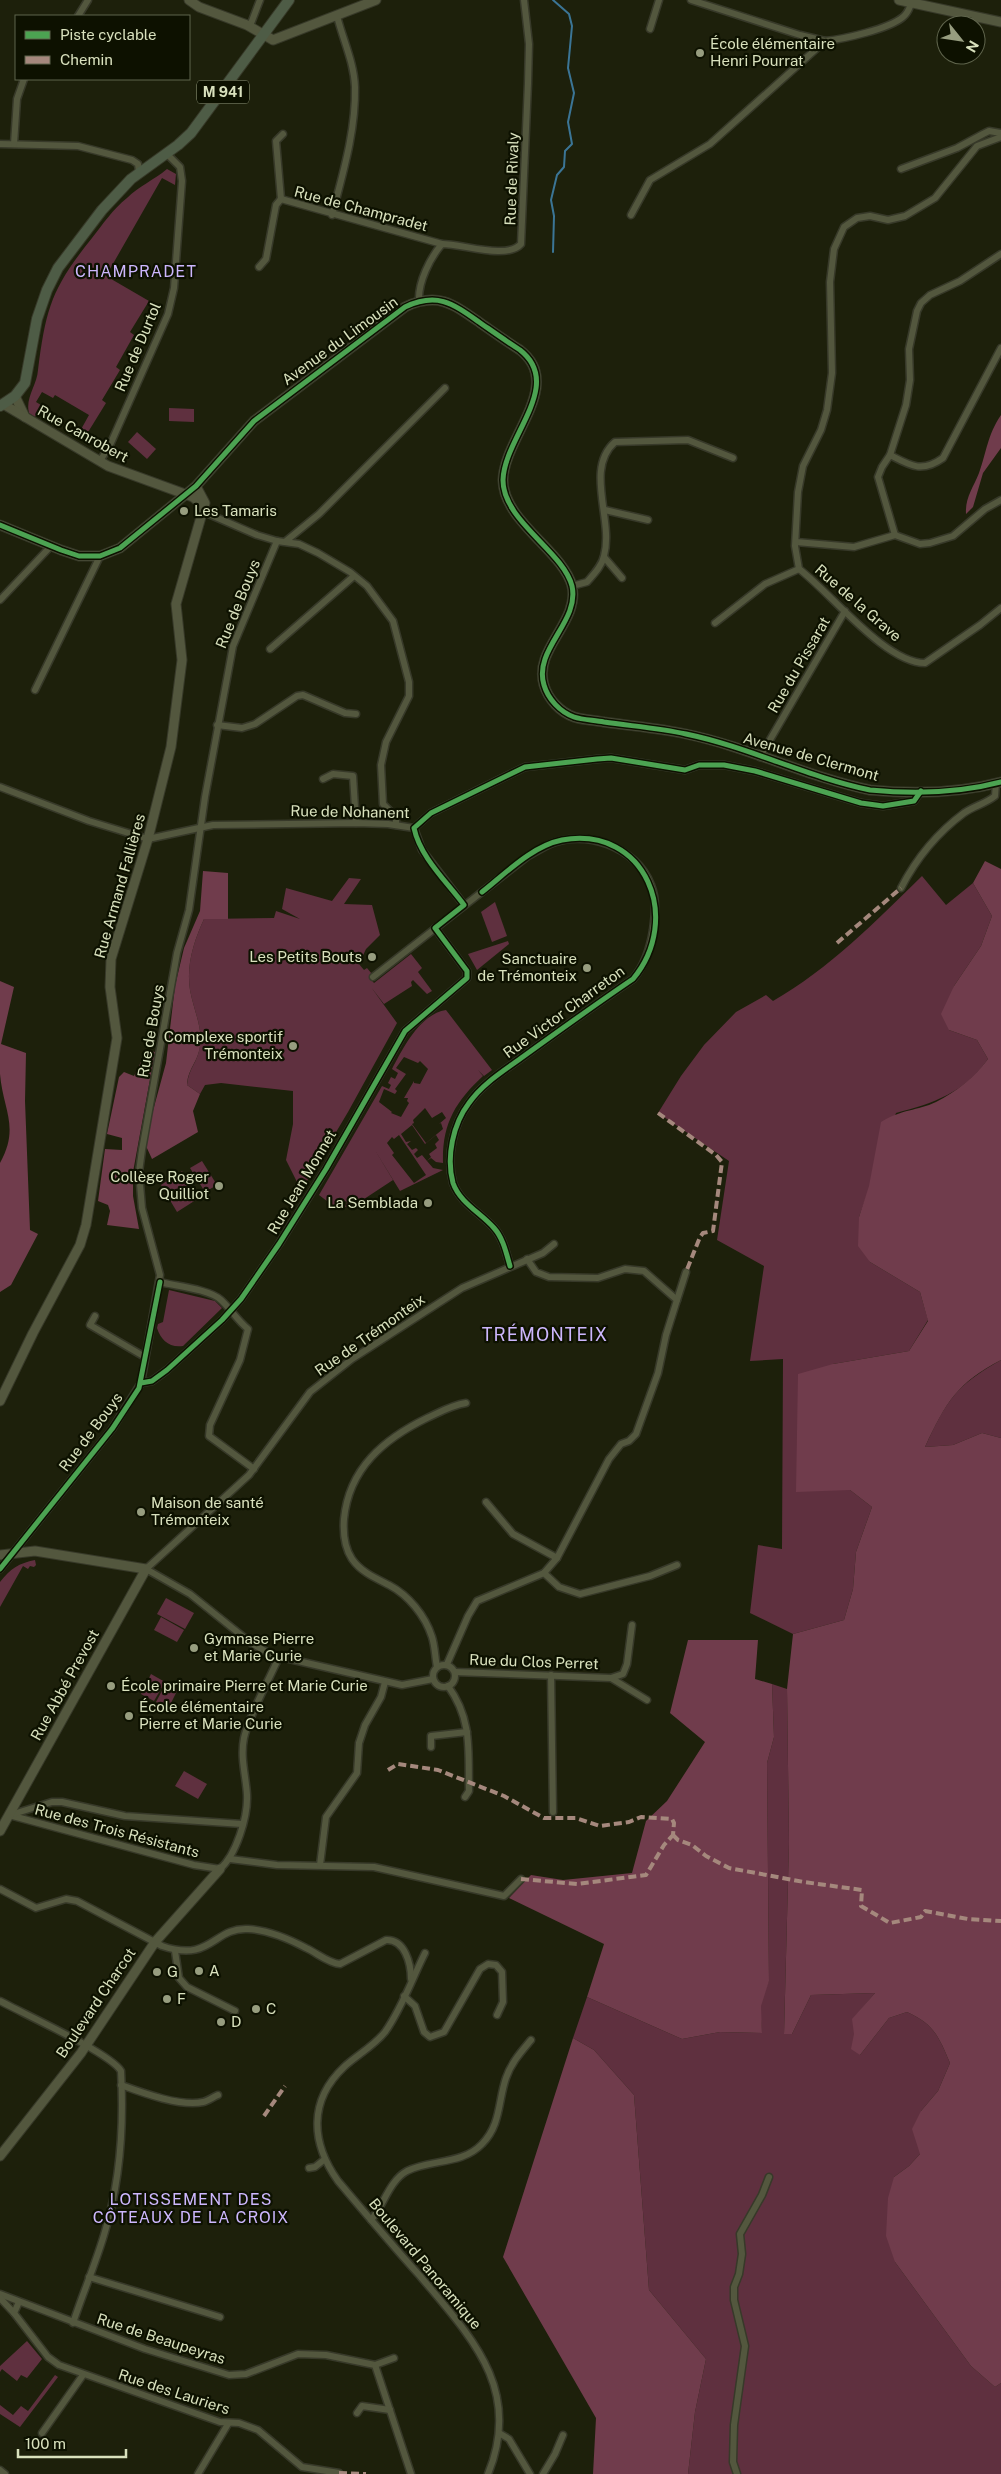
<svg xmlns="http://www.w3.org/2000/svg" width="1001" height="2474" font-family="'Public Sans',sans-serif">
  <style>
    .green { fill: #5f303f; fill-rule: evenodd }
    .forest { fill: #703c4c }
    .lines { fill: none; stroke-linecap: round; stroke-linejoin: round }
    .stream { stroke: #3b7596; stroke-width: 2 }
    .street-casing { stroke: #373929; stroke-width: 9 }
    .secondary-casing { stroke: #373929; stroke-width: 11 }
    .primary-casing { stroke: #373929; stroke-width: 12 }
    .street { stroke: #53573e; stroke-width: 6 }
    .secondary { stroke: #53573e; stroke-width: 9 }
    .primary { stroke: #4e5c46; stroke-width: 10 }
    .quiet { stroke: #a5887d; stroke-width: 4; stroke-dasharray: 8 4; stroke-linecap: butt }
    .cycleway-casing { stroke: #0d1100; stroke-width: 8 }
    .cycleway { stroke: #4ca352; stroke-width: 5 }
    .poi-dot { fill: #979d7f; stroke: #0d1100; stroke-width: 2 }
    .labels { text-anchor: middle; stroke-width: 4.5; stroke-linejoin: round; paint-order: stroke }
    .shield { fill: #0d1100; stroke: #9ca384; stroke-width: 1 }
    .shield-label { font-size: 14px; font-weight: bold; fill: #d9e1bd }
    .poi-label { font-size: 15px; fill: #d9e1bd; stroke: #0d1100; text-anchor: start }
    .street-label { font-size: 15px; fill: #d9e1bd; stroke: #0d1100 }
    .neighbourhood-label { font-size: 16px; letter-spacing: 1px; fill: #cdb7fd; stroke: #0d1100 }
    .quarter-label { font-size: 18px; letter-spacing: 1px; fill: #cdb7fd; stroke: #0d1100 }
  </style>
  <rect width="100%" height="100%" fill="#1d200b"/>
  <g class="green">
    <path d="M167,169L176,174L175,185L162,178L106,276L149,301L130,332L134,335L116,367L120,370L102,400L106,403L85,437L79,433L89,415L55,395L53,398L42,392L36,402L41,405L35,417L29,413C25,398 37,385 38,370C46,307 52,288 92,238C103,224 113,209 127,198C139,186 154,180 167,169Z"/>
    <polygon points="169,408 194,409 194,422 169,421"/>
    <polygon points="137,432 156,449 147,459 128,442"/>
    <path d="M922,876L946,905L973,883L992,916L981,946L954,986L949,1030L977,1040L988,1059C964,1093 934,1103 896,1113L859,1217L870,1262L920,1292L928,1320L909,1351L833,1364L850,1490L872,1507L856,1552L853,1589L844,1620L793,1634L750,1613L758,1545L782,1549L783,1359L750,1361L764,1266L717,1240L729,1161L658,1113L681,1076L704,1045L736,1012L766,995L773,1001C829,969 876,921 922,876Z"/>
    <path d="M349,878L361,879L344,904L372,905L380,935L366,949L359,964L364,970L367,968L372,974L369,977L374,983L411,954L422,968L418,972L432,991L427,994L413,980L411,982L412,986L384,1004L371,987L397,1023L348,1112L304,1186L297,1182L286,1160L293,1124V1091L221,1083L205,1085L200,1094L187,1085C188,1069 198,1062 200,1046C203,1028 193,1008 190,990C186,965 194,941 204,919L274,918L276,911L300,919L282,909L286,888L332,901Z"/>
    <polygon points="495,902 507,936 492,942 481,912"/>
    <polygon points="508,941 509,944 477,970 468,954"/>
    <path d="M446,1010L492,1070L484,1076L478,1070L483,1076C455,1102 442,1124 443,1163L436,1162L431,1158L427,1161L433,1168L443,1170L400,1191L373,1147L393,1180L355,1205L345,1207L347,1202L345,1201L341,1207L336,1208L319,1195L382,1086L389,1089L391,1085L388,1083L391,1077L395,1079L398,1073L392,1069C403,1048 420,1014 446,1010ZM404,1057L418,1063L420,1061L428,1069L420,1084L414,1083V1081L404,1098H408L407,1101L409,1103L401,1117L391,1113L392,1112L379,1102L384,1089L395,1094L397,1091L395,1089L406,1074L396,1068ZM425,1108L432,1118L442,1112L446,1118L439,1124L441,1123L443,1129L426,1143L412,1124L414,1123L413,1120ZM412,1125L425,1144L436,1135L439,1140L435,1144L437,1148L429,1154L431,1157L427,1161L422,1155L417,1158L414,1154L418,1150L416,1148L412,1150L407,1144L411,1141L406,1142L401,1134ZM399,1135L426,1175L414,1183L392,1155L394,1153L387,1143L392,1137L394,1139Z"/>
    <polygon points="202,1161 217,1185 205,1192 190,1168"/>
    <polygon points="182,1171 199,1198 177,1212 161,1185"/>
    <path d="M169,1290L215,1301L222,1308L183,1346C169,1348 161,1340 157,1328L158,1324L163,1322Z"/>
    <path d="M1001,1360V1438L982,1433L953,1445L925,1447C947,1400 955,1386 1001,1360Z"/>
    <path d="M35,1560L36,1565L34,1567L30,1566L28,1569L23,1566L0,1607V1582C10,1569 19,1563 35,1560Z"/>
    <polygon points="166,1598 194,1613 185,1629 157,1614"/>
    <polygon points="161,1617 184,1630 177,1642 154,1630"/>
    <polygon points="151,1674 165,1682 154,1701 141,1694"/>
    <polygon points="166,1683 178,1689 168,1709 156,1702"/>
    <path d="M772,1684L787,1689L789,1842L784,2033L792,2034L811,1995L875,1993L853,2019L860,2055L889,2018L907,2012C934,2024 939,2037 950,2063L938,2091L921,2111L920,2154L909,2166L894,2177L895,2262L971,2366L995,2387L1001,2383V2474H688L695,2412L706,2359L649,2290L634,2095L594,2050L573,2038L587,1997L682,2039L720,2032L762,2033L760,2006L769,1980L767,1763L774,1737Z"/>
    <polygon points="184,1771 207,1784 198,1799 175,1786"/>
    <polygon points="27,2341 42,2359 27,2378 21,2375 17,2381 2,2369 0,2372 0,2366"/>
    <polygon points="55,2375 58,2377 20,2427 0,2414 0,2405 13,2415 21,2406 28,2411"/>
  </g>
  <g class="forest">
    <path d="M1001,415V448L983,473L973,507L966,514C965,498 973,488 979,473C987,451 987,436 1001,415Z"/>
    <path d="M985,861L1001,869V1360C957,1383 946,1402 925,1447L953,1445L982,1433L1001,1438V2383L995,2387L971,2366L895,2262L886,2236L888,2198L894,2177L909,2166L920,2154L912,2129L921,2111L938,2091L950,2063C939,2037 934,2024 907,2012L889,2018L860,2055L851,2049L854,2034L852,2019L875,1993L811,1995L792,2034H784L789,1842L787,1689L793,1634L844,1620L853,1589L856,1552L872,1507L850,1490L796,1492L798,1374L833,1364L909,1351L928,1321L920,1292L870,1262L858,1246L859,1217L869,1186L881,1122C902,1109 917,1111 936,1102C956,1092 975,1077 988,1059L977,1040L949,1030L941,1014L954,986L981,946L992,916L973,883Z"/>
    <path d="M203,871L228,873V919H204C194,941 186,965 190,990C193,1008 203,1028 200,1046C198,1062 188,1068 187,1085L200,1094L193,1111L198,1132L152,1159L146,1146L148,1129L166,1063L175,986L184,948L200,911Z"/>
    <path d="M0,981L14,987L1,1044L26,1053L25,1101L30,1230L38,1234L11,1285L0,1292V1163C20,1127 3,1110 0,1074C0,1043 0,1012 0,981Z"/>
    <polygon points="147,1050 155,1052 133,1172 133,1196 139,1229 107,1225 110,1211 108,1205 98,1201 105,1149 122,1150 122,1138 107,1134 119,1077 124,1072 134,1076"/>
    <polygon points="688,1640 758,1640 755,1679 772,1684 774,1737 767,1763 769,1981 761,2006 762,2033 720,2032 682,2039 587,1997 604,1944 509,1898 531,1875 563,1880 632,1873 646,1821 667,1801 705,1742 670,1713"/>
    <polygon points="573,2038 594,2050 634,2095 649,2290 706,2359 695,2412 688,2474 593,2474 596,2418 503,2257"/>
  </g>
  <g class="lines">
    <polyline class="stream" points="553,0 569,14 572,26 568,68 574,93 568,122 572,144 565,151 564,167 557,175 551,200 554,216 553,252"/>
    <g class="street-casing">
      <g id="street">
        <polyline points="691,0 800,35 825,41"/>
        <polyline points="78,16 88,0"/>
        <polyline points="250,26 260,0"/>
        <polyline points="650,29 659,0"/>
        <polyline points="0,144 78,146 132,160 138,164 139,172"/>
        <polyline points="14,144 17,99 24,79"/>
        <polyline points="901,169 957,148 983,134 989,131 1001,133"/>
        <polyline points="281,199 442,244"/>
        <polyline points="281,199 276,141 283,134"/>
        <path d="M332,215C343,173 356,130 355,87C354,62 343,40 337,16"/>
        <path d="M631,215L650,180L710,144L825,41C844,39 889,29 903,17C908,13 909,9 911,4"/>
        <polyline points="259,267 266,259 276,205 281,199"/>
        <path d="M419,301C418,282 430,258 442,244C463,244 507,260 521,244L528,83L529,44L524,0"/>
        <path d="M890,455C911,466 922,473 943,458L1001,348"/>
        <polyline points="100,461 110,445 168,314 174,288 182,181 180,167 166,153"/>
        <polyline points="605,510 648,520"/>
        <polyline points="204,512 257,535 277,541 299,544 318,553 350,572 367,586 393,621 409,682 409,696 386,742 381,765 383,804 396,817 396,825"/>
        <polyline points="895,535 878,477 882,467 890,455 906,405 910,380 909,349 917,311 921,303 930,295 960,281 1001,254"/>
        <polyline points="286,541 319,514 445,388"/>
        <polyline points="796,542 854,547 895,535 920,544 930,543 953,536 985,509 1001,500"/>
        <polyline points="604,557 622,578"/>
        <polyline points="799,569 795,546 798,492 803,466 821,430 827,410 832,373 830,282 834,249 844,227 857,218 870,216 888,220 905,216 935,198 977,146 1001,137"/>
        <path d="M799,569C831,593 885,663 925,663L980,625L1001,608"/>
        <path d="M572,586L587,582C594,574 602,566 604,556C614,520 584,469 615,442L688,440L733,458"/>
        <polyline points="0,600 51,546"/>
        <polyline points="715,623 765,584 799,569"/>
        <polyline points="270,649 354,576"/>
        <polyline points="35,690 100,556"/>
        <polyline points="217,725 242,728 255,724 297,696 303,695 345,713 356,714"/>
        <polyline points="760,757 845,611"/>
        <polyline points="323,779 333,774 353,776 356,823"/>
        <polyline points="0,787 89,821 148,839 213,825 356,823 388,824 414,828"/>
        <polyline points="414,828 431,813 525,767 597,759 611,758 685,770 699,765 724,765 755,771 861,803 883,806 914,801 921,791"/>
        <polyline points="414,828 422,850 464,905"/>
        <path d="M901,888C916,859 937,833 964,813C974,806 985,804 995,796L996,783"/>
        <path d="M373,977L528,856C534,853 541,848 548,845C584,828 637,847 651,885C657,900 655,915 653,930C650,949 645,965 633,979C596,1004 560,1030 524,1056C505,1070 483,1083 469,1103C453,1124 446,1157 453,1183C460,1203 481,1213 494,1228C503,1238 506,1252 510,1266"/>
        <path d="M160,1282C175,1286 209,1289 221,1300C230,1308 237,1320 248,1329L240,1360L210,1425L209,1436L254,1469"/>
        <polyline points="677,1300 686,1272"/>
        <polyline points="95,1316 90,1325 145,1357"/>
        <polyline points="141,1383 152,1381 167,1370 222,1320 241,1299 279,1244 326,1169 405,1031 467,978 467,971 435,928"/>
        <polyline points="486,1502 513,1534 557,1558"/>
        <polyline points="0,1569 112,1429 141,1383 160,1275 142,1208 139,1172 142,1150 177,953 189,910 205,797 233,646 277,541"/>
        <polyline points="544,1573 559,1587 580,1594 650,1576 677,1565"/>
        <polyline points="447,1664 468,1616 477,1601 544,1573 557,1558 609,1459 621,1444 629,1441 636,1434 658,1373 666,1335 677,1300 644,1271 625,1269 598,1278 549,1277 536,1272 527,1259"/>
        <circle cx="444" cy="1676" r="11"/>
        <path d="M437,1667C435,1657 435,1646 432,1637C425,1615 408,1595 389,1585C375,1578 361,1572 352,1559C344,1547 343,1533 344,1519C349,1468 384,1439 427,1418C440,1412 452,1405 466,1403"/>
        <polyline points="455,1672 611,1678 647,1700"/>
        <polyline points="551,1675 553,1812"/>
        <polyline points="611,1678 623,1674 627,1664 632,1625"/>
        <polyline points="433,1679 402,1685 272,1655 251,1643 190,1594 146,1569 249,1475 310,1392 352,1359 462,1288 543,1253 554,1244"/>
        <path d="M448,1686C473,1720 468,1753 469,1791L465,1797"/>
        <polyline points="431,1747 431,1736 467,1732"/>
        <path d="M9,1815L194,1865L220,1869C236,1855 248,1817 247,1795C246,1776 240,1758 244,1738C249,1715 269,1680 279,1657"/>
        <polyline points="10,1815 52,1802 62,1802 125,1816 242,1824"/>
        <polyline points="230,1859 277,1865 374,1867 504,1896 521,1879"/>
        <polyline points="320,1865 326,1817 357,1773 359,1743 365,1725 381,1697 385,1682"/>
        <path d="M0,1889L36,1908L66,1899L77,1901L162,1946C212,1963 213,1927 248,1929C267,1930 289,1939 306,1948C317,1953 328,1963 340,1964L386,1940C405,1939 411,1964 411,1979"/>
        <polyline points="175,1951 179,1978 187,1987 235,2011"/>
        <path d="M425,1953C412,1979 402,2008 385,2032C374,2046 357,2055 344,2067C308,2101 311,2143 338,2181C365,2213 392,2245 420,2276C471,2337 523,2389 488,2474"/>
        <polyline points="404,1996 415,2006 424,2032 430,2037 444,2032 480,1969 488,1964 496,1965 502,1972 503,2002 497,2015"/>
        <path d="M0,2001C24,2014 110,2053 121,2071C124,2125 120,2183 104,2235C95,2265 83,2293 73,2323"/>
        <path d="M121,2085C143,2093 181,2107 203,2102C208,2101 213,2097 218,2095"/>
        <polyline points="309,2168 315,2167 325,2159"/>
        <path d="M371,2220C384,2205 389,2181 407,2171C431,2159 462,2165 482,2144C501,2125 498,2101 506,2078C511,2063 521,2052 531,2040"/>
        <polyline points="89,2277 220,2317"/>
        <polyline points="0,2294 145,2349 229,2375 246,2374 298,2354 326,2355 375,2365 411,2474"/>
        <polyline points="0,2298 14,2313"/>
        <polyline points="19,2302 14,2313 48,2357 59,2365 220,2422 239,2423 258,2430 302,2467 339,2473"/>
        <polyline points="375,2365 394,2358"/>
        <polyline points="357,2413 362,2406 390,2410"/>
        <polyline points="42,2433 83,2375"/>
        <polyline points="499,2433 509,2439 530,2474"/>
        <polyline points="0,2470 5,2474"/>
        <polyline points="198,2474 228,2424"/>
        <polyline points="543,2474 555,2454 563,2435"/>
        <polyline points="737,2474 733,2462 734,2425 745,2346 734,2300 734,2287 739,2274 742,2254 740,2234 762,2195 769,2177"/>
      </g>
    </g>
    <g class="secondary-casing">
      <g id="secondary">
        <polyline points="189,0 199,7 247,25 273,40 376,0"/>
        <polyline points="899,0 1001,22"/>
        <polyline points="15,396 25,417"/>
        <polyline points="3,404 108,466 193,497 200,503 203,509"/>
        <path d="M0,525L61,550L79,556H100L120,548L196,486L254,421L405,307C437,292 452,303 479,322C492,331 506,341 520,350C565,385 504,437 503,480C503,521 563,551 572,586C580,622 533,649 544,685C548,699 560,712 574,717C583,720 594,720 604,722C631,726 659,728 686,734C749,747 807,777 870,790C913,794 960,793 1001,782"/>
        <polyline points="0,1401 33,1333 80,1245 86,1225 117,1038 110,987 111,959 148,839 171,747 182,660 176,604 205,503 196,486"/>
        <polyline points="0,1555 35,1551 146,1569 0,1831"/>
        <polyline points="0,2156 81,2053 155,1942 220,1869"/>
      </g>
    </g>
    <g class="primary-casing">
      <polyline id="primary" points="0,406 15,396 25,383 37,319 47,290 58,268 102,210 131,179 178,145 191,133 289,0"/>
    </g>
    <use href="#street" class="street"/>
    <use href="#secondary" class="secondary"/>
    <use href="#primary" class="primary"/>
    <g class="quiet">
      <polyline points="837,943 901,888"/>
      <polyline points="658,1113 716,1155 722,1162 713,1231 703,1233 700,1237 686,1272"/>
      <polyline points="388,1770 398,1764 438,1770 504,1796 544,1818 576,1818 600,1826 629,1822 641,1817 672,1819 674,1823 673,1835"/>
      <polyline points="673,1835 678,1840 692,1845 706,1856 729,1868 804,1882 862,1890 861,1906 890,1923 921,1917 925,1911 968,1919 1001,1921"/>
      <polyline points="521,1879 577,1884 646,1875 664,1845 673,1835"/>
      <polyline points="264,2116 285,2086"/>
      <polyline points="339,2473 366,2474"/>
    </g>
    <g class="cycleway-casing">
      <g id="cycleway">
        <path d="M0,525L61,550L79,556H100L120,548L196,486L254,421L405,307C437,292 452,303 479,322C492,331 506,341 520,350C565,385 504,437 503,480C503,521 563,551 572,586C580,622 533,649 544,685C548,699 560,712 574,717C583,720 594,720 604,722C631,726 659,728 686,734C749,747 807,777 870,790C913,794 960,793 1001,782"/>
        <path d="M482,892C505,874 532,846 562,840C646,825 683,919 633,979C596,1004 560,1030 524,1056C505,1070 483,1083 469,1103C453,1124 446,1157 453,1183C460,1203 481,1213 494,1228C503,1238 506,1252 510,1266"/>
        <path d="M141,1383L152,1381L167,1370L222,1320L241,1299L279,1244L326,1169L405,1031L467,978V971L435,928L464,905C447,882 420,857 414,828L431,813L525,767L597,759L611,758L685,770L699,765H724L755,771L861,803L883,806L914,801L921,791"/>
        <polyline points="0,1569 112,1429 139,1388 160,1282"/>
      </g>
    </g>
    <use href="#cycleway" class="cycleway"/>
  </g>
  <g class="poi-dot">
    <circle cx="700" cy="53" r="5"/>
    <circle cx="184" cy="511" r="5"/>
    <circle cx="372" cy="957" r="5"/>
    <circle cx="587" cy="968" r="5"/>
    <circle cx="293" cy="1046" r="5"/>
    <circle cx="219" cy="1186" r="5"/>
    <circle cx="428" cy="1203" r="5"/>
    <circle cx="141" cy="1512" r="5"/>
    <circle cx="194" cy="1648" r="5"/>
    <circle cx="111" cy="1686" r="5"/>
    <circle cx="129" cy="1716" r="5"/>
    <circle cx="199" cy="1971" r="5"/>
    <circle cx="157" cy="1972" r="5"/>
    <circle cx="167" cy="1999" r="5"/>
    <circle cx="256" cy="2009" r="5"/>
    <circle cx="221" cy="2022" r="5"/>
  </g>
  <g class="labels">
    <rect class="shield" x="197" y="80.5" width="52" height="23" rx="4"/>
    <g class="shield-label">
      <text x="223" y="97">M 941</text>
    </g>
    <g class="poi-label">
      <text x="710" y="49">École élémentaire<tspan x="710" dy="17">Henri Pourrat</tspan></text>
      <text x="194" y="516">Les Tamaris</text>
      <text x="362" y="962" text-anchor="end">Les Petits Bouts</text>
      <text x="577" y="964" text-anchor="end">Sanctuaire<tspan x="577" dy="17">de Trémonteix</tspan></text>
      <text x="283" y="1042" text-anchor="end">Complexe sportif<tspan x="283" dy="17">Trémonteix</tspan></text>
      <text x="209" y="1182" text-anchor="end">Collège Roger<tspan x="209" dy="17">Quilliot</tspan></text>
      <text x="418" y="1208" text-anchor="end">La Semblada</text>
      <text x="151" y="1508">Maison de santé<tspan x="151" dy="17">Trémonteix</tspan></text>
      <text x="204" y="1644">Gymnase Pierre<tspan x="204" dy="17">et Marie Curie</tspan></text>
      <text x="121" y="1691">École primaire Pierre et Marie Curie</text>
      <text x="139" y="1712">École élémentaire<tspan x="139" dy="17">Pierre et Marie Curie</tspan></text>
      <text x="209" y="1976">A</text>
      <text x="167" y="1977">G</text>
      <text x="177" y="2004">F</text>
      <text x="266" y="2014">C</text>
      <text x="231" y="2027">D</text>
    </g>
    <g class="street-label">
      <text transform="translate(512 179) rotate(-88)" y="5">Rue de Rivaly</text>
      <text transform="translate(361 209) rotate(15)" y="5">Rue de Champradet</text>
      <text transform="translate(340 341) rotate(-36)" y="5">Avenue du Limousin</text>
      <text transform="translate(138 347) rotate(-67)" y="5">Rue de Durtol</text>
      <text transform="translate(83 434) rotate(29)" y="5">Rue Canrobert</text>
      <text transform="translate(858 603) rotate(41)" y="5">Rue de la Grave</text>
      <text transform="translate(238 604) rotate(-68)" y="5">Rue de Bouys</text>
      <text transform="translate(799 665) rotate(-60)" y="5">Rue du Pissarat</text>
      <text transform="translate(811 757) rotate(16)" y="5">Avenue de Clermont</text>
      <text transform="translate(350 812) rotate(1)" y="5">Rue de Nohanent</text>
      <text transform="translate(120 886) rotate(-74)" y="5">Rue Armand Fallières</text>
      <text transform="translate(564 1012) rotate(-36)" y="5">Rue Victor Charreton</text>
      <text transform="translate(151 1031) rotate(-80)" y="5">Rue de Bouys</text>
      <text transform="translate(302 1182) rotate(-59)" y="5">Rue Jean Monnet</text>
      <text transform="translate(370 1335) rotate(-35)" y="5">Rue de Trémonteix</text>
      <text transform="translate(91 1432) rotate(-53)" y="5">Rue de Bouys</text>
      <text transform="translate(534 1662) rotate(2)" y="5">Rue du Clos Perret</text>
      <text transform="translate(65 1685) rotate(-61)" y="5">Rue Abbé Prevost</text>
      <text transform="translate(117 1831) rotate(15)" y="5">Rue des Trois Résistants</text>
      <text transform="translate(96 2003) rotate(-56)" y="5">Boulevard Charcot</text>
      <text transform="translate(425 2264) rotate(50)" y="5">Boulevard Panoramique</text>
      <text transform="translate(161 2339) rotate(18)" y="5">Rue de Beaupeyras</text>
      <text transform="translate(174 2392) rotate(18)" y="5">Rue des Lauriers</text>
    </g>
    <g class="neighbourhood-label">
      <text x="136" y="277">CHAMPRADET</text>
      <text x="191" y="2205">LOTISSEMENT DES<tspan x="191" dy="18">CÔTEAUX DE LA CROIX</tspan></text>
    </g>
    <g class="quarter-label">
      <text x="545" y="1341">TRÉMONTEIX</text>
    </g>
  </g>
  <rect x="15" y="15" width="175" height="65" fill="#0d1100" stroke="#5f644c"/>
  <rect x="25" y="31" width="25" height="8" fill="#4ca352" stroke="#5f644c"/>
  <text x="60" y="40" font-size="15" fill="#d9e1bd">Piste cyclable</text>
  <rect x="25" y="56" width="25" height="8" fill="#a5887d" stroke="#5f644c"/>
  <text x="60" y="65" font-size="15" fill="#d9e1bd">Chemin</text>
  <g transform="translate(961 40) rotate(120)"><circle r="24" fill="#0d1100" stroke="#5f644c"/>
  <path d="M0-4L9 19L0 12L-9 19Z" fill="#979d7f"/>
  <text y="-8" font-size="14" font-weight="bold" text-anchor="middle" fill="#d9e1bd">N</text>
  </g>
  <path d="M18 2449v8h108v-8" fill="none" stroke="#d9e1bd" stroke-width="2.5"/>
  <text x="25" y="2449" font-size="15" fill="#d9e1bd" stroke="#0d1100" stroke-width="4" paint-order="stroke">100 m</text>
</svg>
